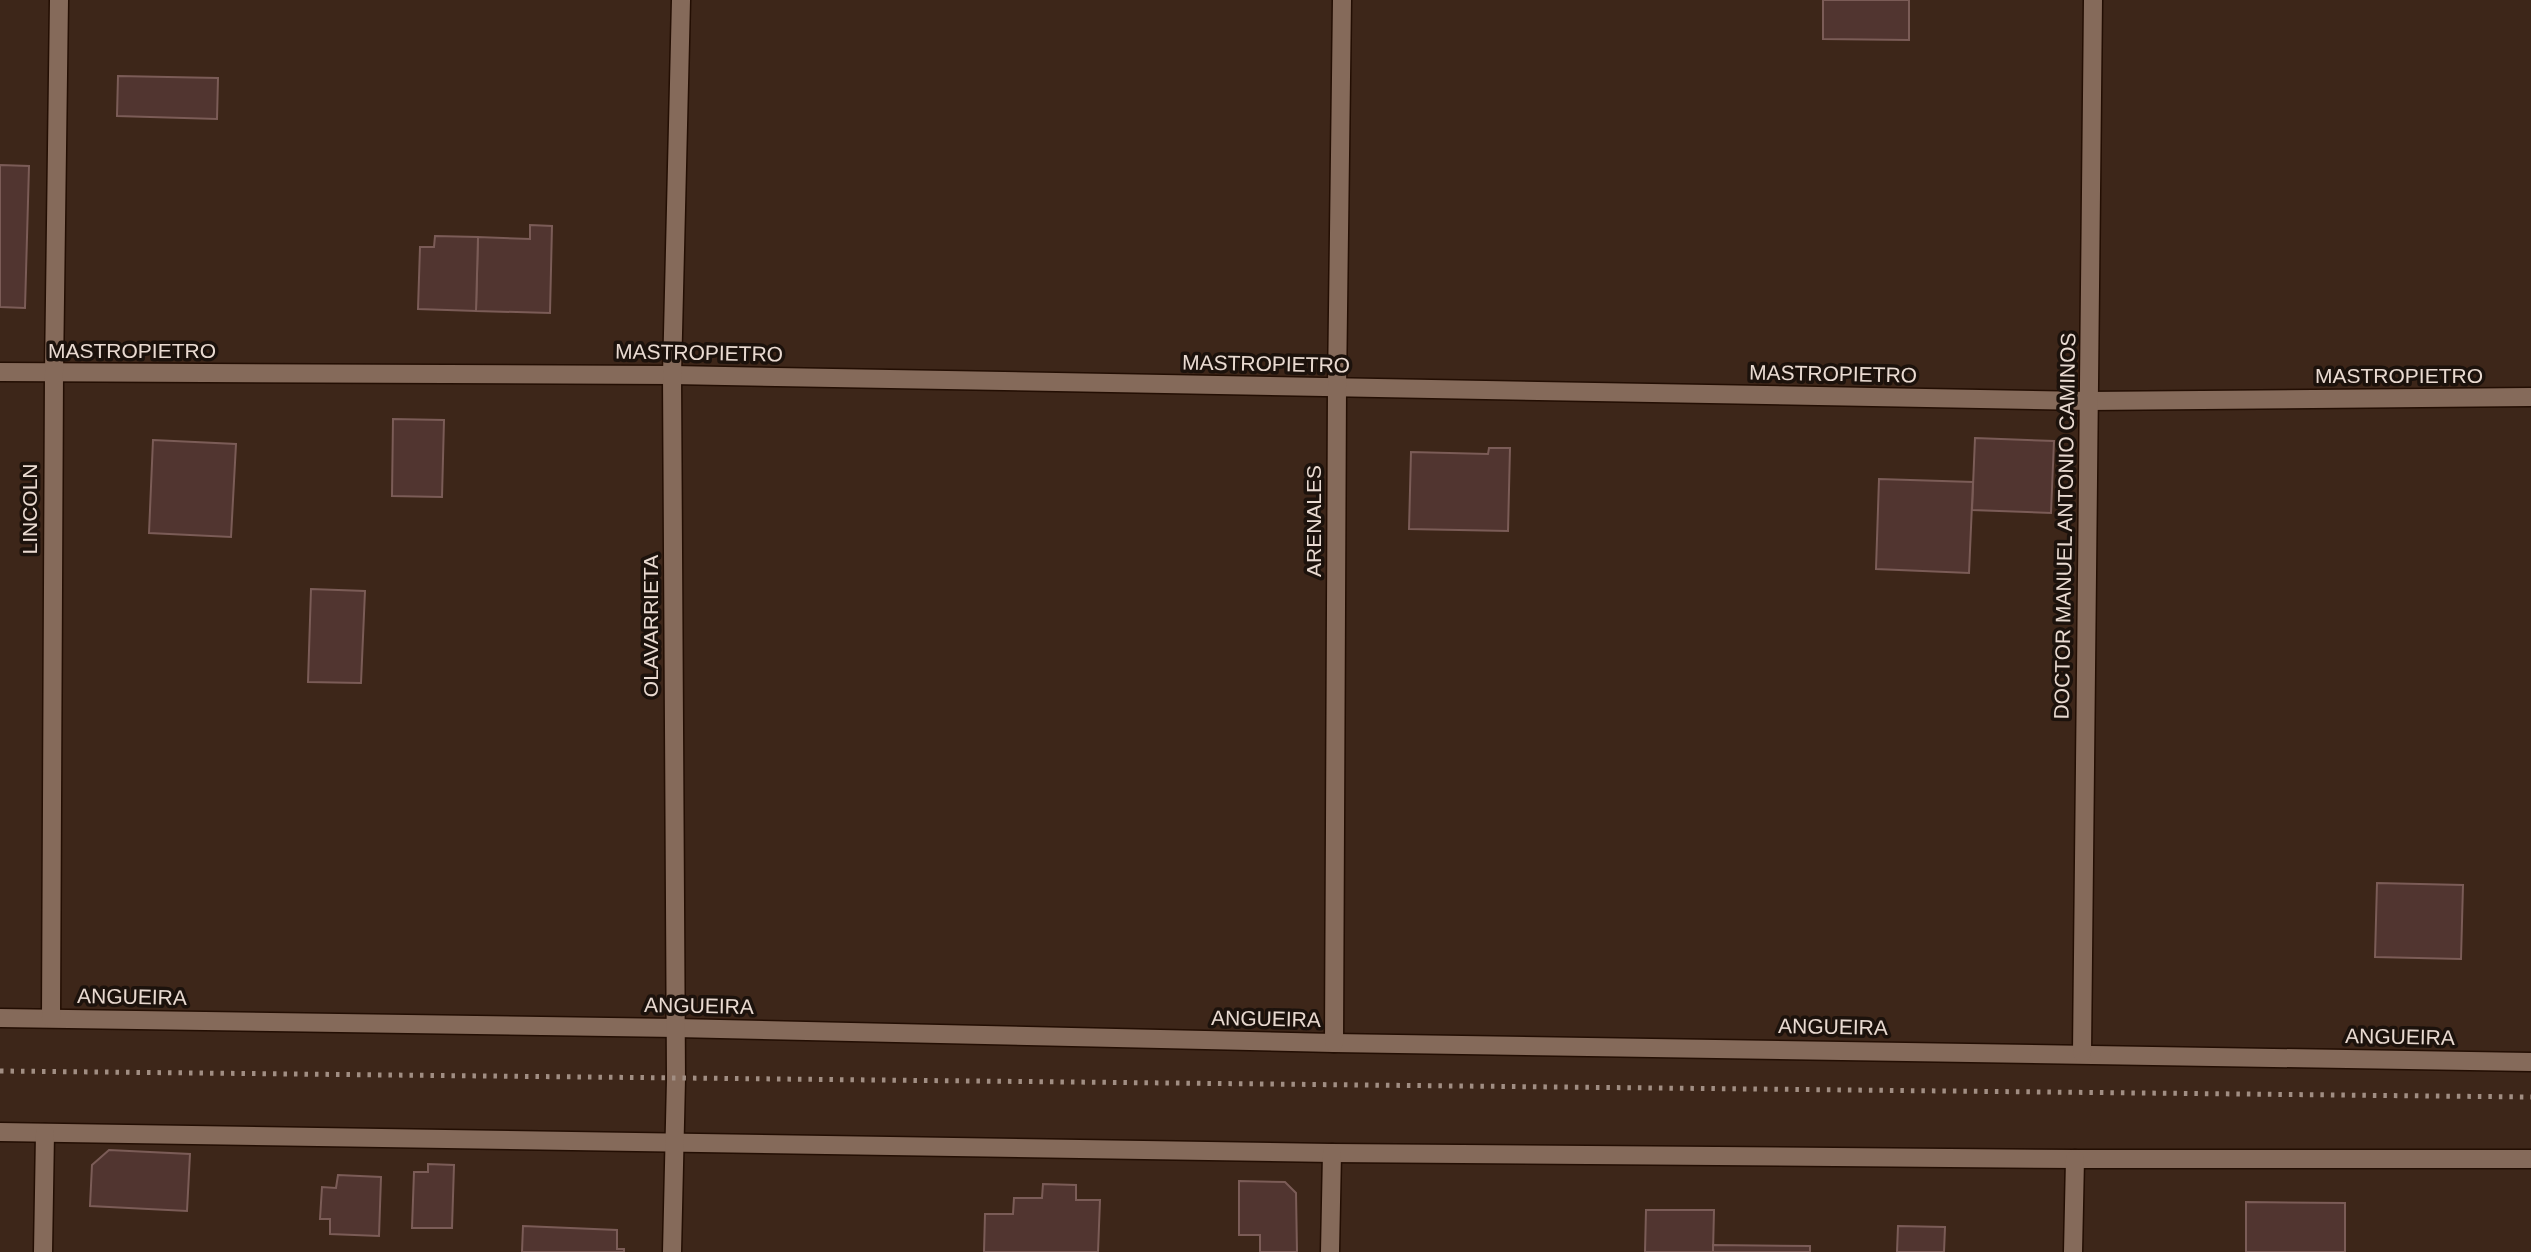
<svg xmlns="http://www.w3.org/2000/svg" width="2531" height="1252" font-family="Helvetica,sans-serif">
  <style>
    .building { fill: #513530; stroke: #7b5c57; stroke-width: 2 }
    .lines { fill: none; stroke-linecap: round; stroke-linejoin: round }
    .street-casing { stroke: #230e03; stroke-width: 21 }
    .street { stroke: #856a5a; stroke-width: 18 }
    .rail { stroke: #a18e83; stroke-width: 5; stroke-dasharray: 3.5 7; stroke-linecap: butt }
    .labels { text-anchor: middle; stroke-width: 7; stroke-linejoin: round; paint-order: stroke }
    .street-label { font-size: 21px; fill: #e9dad1; stroke: #1c120c }
  </style>
  <rect width="100%" height="100%" fill="#3d2619"/>
  <g class="building">
    <polygon points="1823,0 1909,0 1909,40 1823,39"/>
    <polygon points="118,76 218,78 217,119 117,116"/>
    <polygon points="0,165 29,166 25,308 0,307"/>
    <polygon points="530,225 552,226 550,313 476,311 478,237 530,239"/>
    <polygon points="435,236 478,237 476,311 418,309 420,247 434,247"/>
    <polygon points="393,419 444,420 442,497 392,496"/>
    <polygon points="1975,438 2054,441 2051,513 1972,510"/>
    <polygon points="153,440 236,444 231,537 149,533"/>
    <polygon points="1489,448 1510,448 1508,531 1409,529 1411,452 1488,454"/>
    <polygon points="1879,479 1973,482 1969,573 1876,569"/>
    <polygon points="311,589 365,591 361,683 308,682"/>
    <polygon points="2377,883 2463,885 2461,959 2375,957"/>
    <polygon points="109,1150 190,1154 187,1211 90,1206 92,1165"/>
    <polygon points="428,1164 454,1165 452,1228 412,1228 414,1172 428,1172"/>
    <polygon points="338,1175 381,1177 379,1236 330,1234 330,1219 320,1219 322,1187 336,1188"/>
    <polygon points="1239,1181 1285,1182 1296,1193 1297,1252 1260,1252 1260,1235 1239,1235"/>
    <polygon points="1043,1184 1076,1185 1076,1200 1100,1200 1098,1252 984,1252 985,1214 1013,1214 1014,1198 1042,1198"/>
    <polygon points="2246,1202 2345,1203 2345,1252 2246,1252"/>
    <polygon points="1646,1210 1714,1210 1713,1252 1645,1252"/>
    <polygon points="523,1226 617,1230 617,1249 624,1249 624,1252 522,1252"/>
    <polygon points="1898,1226 1945,1227 1944,1252 1897,1252"/>
    <polygon points="1713,1245 1810,1246 1810,1252 1713,1252"/>
  </g>
  <g class="lines">
    <g class="street-casing">
      <g id="street">
        <polyline points="0,372 672,375 2088,401 2531,397"/>
        <polyline points="0,1018 676,1028 1334,1043 2531,1062"/>
        <polyline points="51,1018 54,373 59,0"/>
        <polyline points="1334,1043 1337,388 1342,0"/>
        <polyline points="2082,1053 2093,0"/>
        <polyline points="0,1132 1332,1153 2075,1159 2531,1159"/>
        <polyline points="43,1252 45,1133"/>
        <polyline points="672,1252 676,1079 672,375 681,0"/>
        <polyline points="1330,1252 1332,1153"/>
        <polyline points="2073,1252 2075,1159"/>
      </g>
    </g>
    <use href="#street" class="street"/>
    <polyline class="rail" points="0,1071 2531,1097"/>
  </g>
  <g class="labels">
    <g class="street-label">
      <text x="132" y="358">MASTROPIETRO</text>
      <text transform="translate(699 353) rotate(1)" y="7">MASTROPIETRO</text>
      <text transform="translate(1266 364) rotate(1)" y="7">MASTROPIETRO</text>
      <text transform="translate(1833 374) rotate(1)" y="7">MASTROPIETRO</text>
      <text x="2399" y="383">MASTROPIETRO</text>
      <text transform="translate(30 509) rotate(-90)" y="7">LINCOLN</text>
      <text transform="translate(1314 521) rotate(-90)" y="7">ARENALES</text>
      <text transform="translate(2065 526) rotate(-89)" y="7">DOCTOR MANUEL ANTONIO CAMINOS</text>
      <text transform="translate(651 626) rotate(-90)" y="7">OLAVARRIETA</text>
      <text transform="translate(132 997) rotate(1)" y="7">ANGUEIRA</text>
      <text transform="translate(699 1006) rotate(1)" y="7">ANGUEIRA</text>
      <text transform="translate(1266 1019) rotate(1)" y="7">ANGUEIRA</text>
      <text transform="translate(1833 1027) rotate(1)" y="7">ANGUEIRA</text>
      <text transform="translate(2400 1037) rotate(1)" y="7">ANGUEIRA</text>
    </g>
  </g>
</svg>
